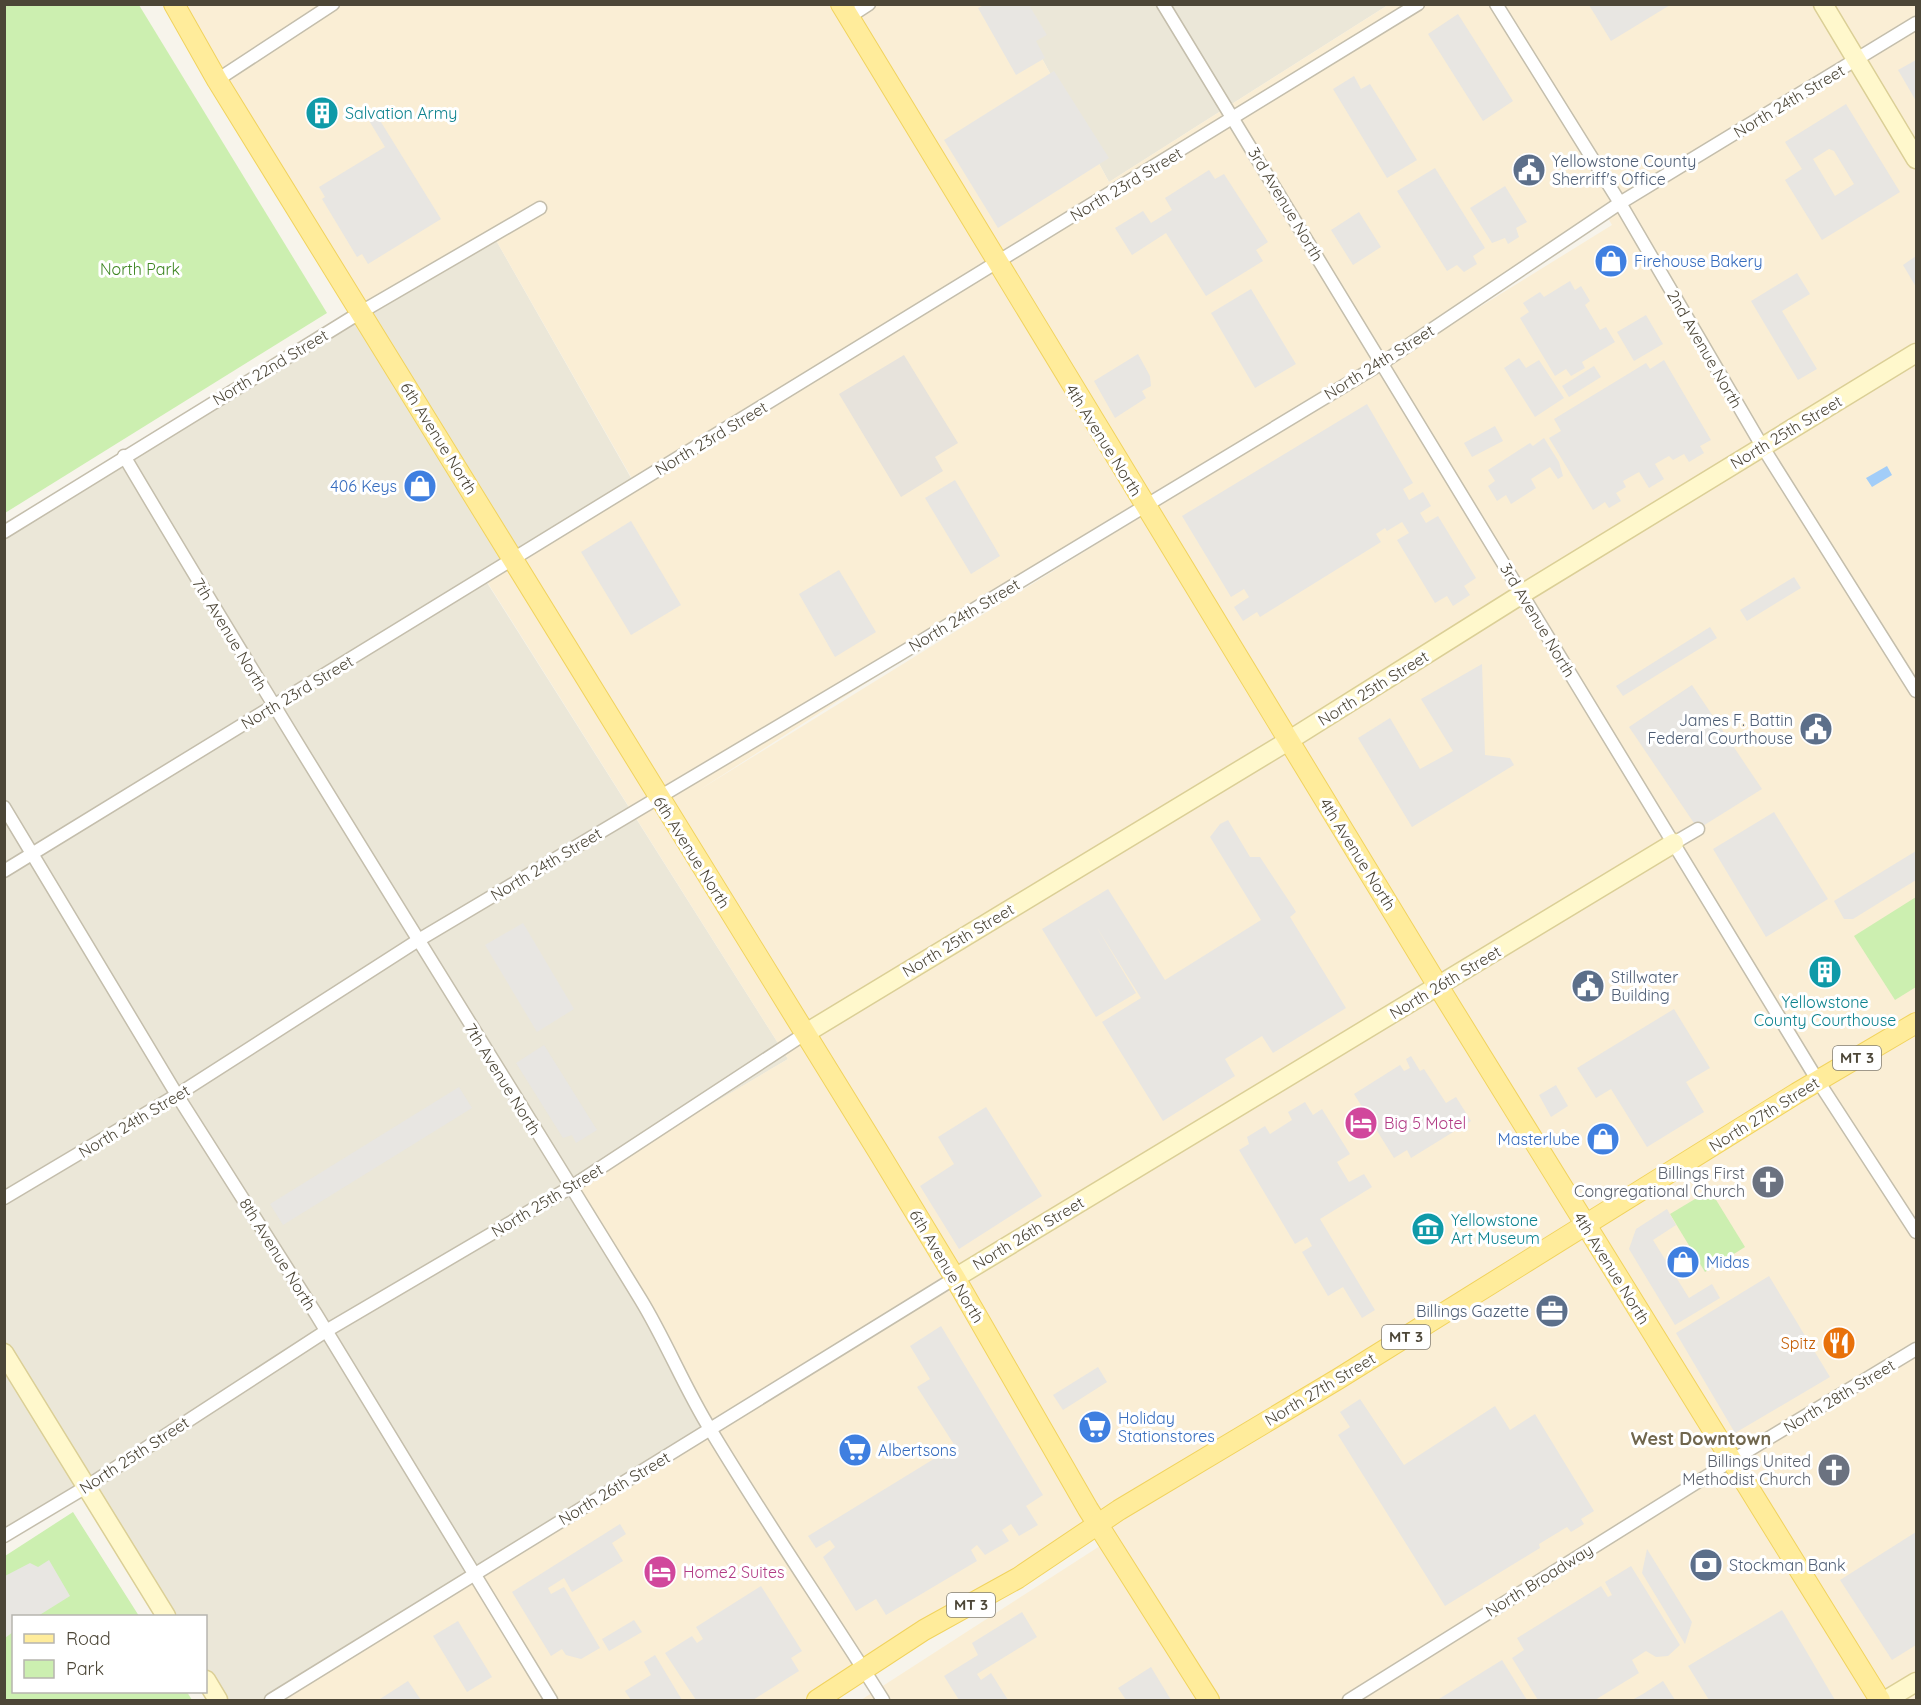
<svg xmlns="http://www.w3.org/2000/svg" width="1921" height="1705" font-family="Quicksand,sans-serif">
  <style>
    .residential { fill: #ebe7d8 }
    .commercial { fill: #faeed5; fill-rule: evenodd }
    .industrial { fill: #e7e3dc }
    .green { fill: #ccefb0 }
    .parking { fill: #e8e6e2; fill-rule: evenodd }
    .water { fill: #a2cdf8 }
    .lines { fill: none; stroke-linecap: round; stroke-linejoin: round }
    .street-casing { stroke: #c4beac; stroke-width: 15 }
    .secondary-casing { stroke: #dbcf96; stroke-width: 21 }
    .primary-casing { stroke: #f1d35e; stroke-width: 22 }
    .street { stroke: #fff; stroke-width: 12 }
    .secondary { stroke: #fff8cc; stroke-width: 18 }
    .primary { stroke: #ffec9b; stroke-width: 20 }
    .labels { text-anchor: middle; stroke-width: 6; stroke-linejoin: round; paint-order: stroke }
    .shield { fill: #fff; stroke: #827e73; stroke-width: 1.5 }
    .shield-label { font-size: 15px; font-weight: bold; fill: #4c4637 }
    .street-label { font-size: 16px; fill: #4c4637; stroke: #fff }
    .culture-label { font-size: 16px; fill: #0d838f; stroke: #fff; text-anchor: start }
    .service-label { font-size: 16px; fill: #4e5e75; stroke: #fff; text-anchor: start }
    .shop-label { font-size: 16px; fill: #366cbe; stroke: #fff; text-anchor: start }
    .park-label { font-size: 16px; fill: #3e8622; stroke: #fff }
    .hotel-label { font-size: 16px; fill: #b23c85; stroke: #fff; text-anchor: start }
    .worship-label { font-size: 16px; fill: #5b616d; stroke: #fff; text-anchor: end }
    .food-label { font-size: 16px; fill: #c56008; stroke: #fff; text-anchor: end }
    .neighbourhood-label { font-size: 18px; font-weight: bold; fill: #70664d; stroke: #fff }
  </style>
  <rect width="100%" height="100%" fill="#f7f4eb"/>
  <g class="residential">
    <polygon points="1013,5 1388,5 1109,182"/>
    <polygon points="493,235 635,485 484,578 788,1059 572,1188 710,1429 271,1700 219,1700 206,1679 206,1616 167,1616 5,1350 5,535"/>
    <polygon points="4,1352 86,1487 4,1538"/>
  </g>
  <g class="commercial">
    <path d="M179,5H1013L1109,182L1388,5H1916V1700H1208L1098,1525L814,1700H271L710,1429L571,1187L788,1059L484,577L635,484L493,235L361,312ZM1605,213L1612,225L696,792L1144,505Z"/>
    <polygon points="1103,1544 1200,1700 861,1700"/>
  </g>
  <polygon class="industrial" points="904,355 958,443 935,457 943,471 901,497 839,394"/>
  <g class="green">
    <polygon points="5,4 139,5 327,313 5,513"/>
    <polygon points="1916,897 1916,987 1895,1000 1854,936"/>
    <polygon points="1710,1190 1745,1247 1705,1272 1670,1214"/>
    <polygon points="73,1512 139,1616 14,1616 14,1692 187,1692 192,1700 5,1700 5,1556"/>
  </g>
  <g class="parking">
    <polygon points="984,5 1029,5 1047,35 1036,41 1045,58 1016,75 978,8"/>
    <polygon points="1589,5 1670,5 1611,41"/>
    <polygon points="1458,14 1513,101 1483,121 1428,34"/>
    <polygon points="1916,60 1916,101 1898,70"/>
    <polygon points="1054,71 1109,158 998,228 944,140"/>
    <polygon points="1354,76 1361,89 1370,84 1417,160 1387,178 1333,89"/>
    <path d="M1846,104L1900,192L1822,240L1785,180L1802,169L1785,142ZM1829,149L1834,151L1854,184L1835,196L1813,159Z"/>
    <polygon points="376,114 441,219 368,264 362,254 357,257 322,199 325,197 319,187 385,147 368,119"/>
    <polygon points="1435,168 1485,248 1473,256 1477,264 1464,272 1457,265 1447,271 1397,191"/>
    <polygon points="1209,170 1215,179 1224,174 1268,242 1256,250 1263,261 1206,296 1166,233 1132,255 1115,228 1143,211 1151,223 1172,210 1165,198"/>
    <polygon points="1505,186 1527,222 1516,228 1519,237 1508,244 1505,238 1492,243 1470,208"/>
    <polygon points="1359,212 1381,247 1353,265 1331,230"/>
    <polygon points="1916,256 1916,287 1903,265"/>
    <polygon points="1797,273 1810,294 1782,311 1817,369 1798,380 1751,301"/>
    <polygon points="1570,281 1575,290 1581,286 1590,301 1585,305 1600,330 1606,327 1615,342 1582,362 1585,368 1571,376 1566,369 1555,376 1520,318 1529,312 1523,303 1540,292 1544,297"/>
    <polygon points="1251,289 1296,364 1255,388 1211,313"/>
    <polygon points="1646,315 1663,344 1634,361 1617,332"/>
    <polygon points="1138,354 1150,376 1151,386 1142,391 1146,398 1115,418 1094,381"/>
    <polygon points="1519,358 1526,368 1539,360 1564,398 1535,417 1504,368"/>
    <polygon points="1664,360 1711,440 1700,446 1704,453 1689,462 1684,454 1673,460 1669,456 1655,464 1664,479 1649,488 1639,472 1623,481 1626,487 1616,493 1621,501 1609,508 1605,502 1593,510 1549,438 1561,431 1554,419 1646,363 1650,369"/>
    <polygon points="1594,366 1601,377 1569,397 1562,386"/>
    <polygon points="1367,404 1413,483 1403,489 1409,500 1423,492 1431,506 1420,513 1426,523 1438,516 1476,578 1464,586 1470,595 1453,606 1447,596 1435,603 1397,540 1409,533 1402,522 1387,531 1385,528 1376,534 1381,542 1260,617 1257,612 1243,621 1234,607 1249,597 1244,589 1231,597 1182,516"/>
    <polygon points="1495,426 1503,441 1472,457 1464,443"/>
    <polygon points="1544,438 1559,462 1563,476 1558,479 1550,467 1531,479 1536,488 1511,504 1506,495 1497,501 1488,486 1495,481 1488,470 1530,443 1533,446"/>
    <polygon points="955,480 1000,556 971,574 925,498"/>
    <polygon points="631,521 681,605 631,635 581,552"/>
    <polygon points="839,570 876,632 835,657 799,594"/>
    <polygon points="1794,577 1801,588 1747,621 1740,610"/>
    <polygon points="1710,627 1717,638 1623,696 1616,686"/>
    <polygon points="1482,664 1485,755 1510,758 1514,765 1412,827 1358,738 1390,718 1420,769 1453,751 1421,699"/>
    <polygon points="1692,685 1762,789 1698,829 1629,727"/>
    <polygon points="1774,812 1828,899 1766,937 1713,849"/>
    <polygon points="1228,820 1250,857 1260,857 1293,907 1296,912 1290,917 1346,1008 1273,1053 1262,1036 1225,1059 1235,1076 1163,1121 1102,1022 1141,998 1096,926 1136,993 1096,1017 1042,929 1108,889 1165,980 1261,920 1210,837 1220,824"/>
    <polygon points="1916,851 1916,880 1853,919 1844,919 1834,901"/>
    <polygon points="523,923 574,1009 537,1032 485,945"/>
    <polygon points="1674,1009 1710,1068 1686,1082 1704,1112 1647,1147 1611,1089 1596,1098 1577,1068"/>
    <polygon points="544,1045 597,1130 576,1143 572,1135 563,1138 516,1063"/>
    <polygon points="1411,1056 1420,1071 1424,1069 1446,1103 1456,1097 1471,1121 1411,1158 1407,1150 1394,1158 1354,1094 1400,1065 1404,1071 1410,1068 1406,1059"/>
    <polygon points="1556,1085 1568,1106 1551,1117 1539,1095"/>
    <polygon points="459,1087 472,1108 283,1225 270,1204"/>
    <polygon points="1305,1102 1313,1115 1322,1109 1350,1154 1337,1162 1349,1182 1364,1174 1372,1187 1320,1219 1375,1310 1362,1318 1343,1287 1328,1296 1302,1252 1312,1246 1307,1237 1295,1244 1239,1150 1249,1144 1247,1137 1265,1126 1270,1134 1292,1120 1288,1112"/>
    <polygon points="986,1107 1042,1196 959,1249 920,1186 954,1164 938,1137"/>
    <polygon points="1667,1209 1676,1225 1653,1240 1689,1298 1712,1284 1720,1298 1675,1325 1629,1249 1636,1229"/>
    <polygon points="1769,1276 1830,1377 1735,1433 1676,1333"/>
    <polygon points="941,1326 1043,1495 1026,1506 1038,1525 1019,1536 1011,1524 1002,1530 1009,1541 985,1555 977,1545 971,1550 977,1561 886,1615 876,1599 856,1611 823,1557 835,1547 830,1540 816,1548 808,1536 955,1446 917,1387 930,1379 910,1346"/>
    <polygon points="1098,1367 1107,1382 1063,1410 1053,1395"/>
    <polygon points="1360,1399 1404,1465 1495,1406 1510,1430 1535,1414 1594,1511 1581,1519 1584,1524 1571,1532 1567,1527 1539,1544 1540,1548 1445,1606 1338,1435 1350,1427 1340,1412"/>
    <polygon points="620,1524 626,1534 612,1543 623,1561 572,1592 564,1578 548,1588 551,1594 564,1587 600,1648 581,1659 566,1655 562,1649 551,1656 512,1592"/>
    <polygon points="1916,1532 1916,1645 1892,1660 1840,1580"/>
    <polygon points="1647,1549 1692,1622 1685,1644 1642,1573"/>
    <polygon points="49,1560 70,1596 38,1616 14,1616 13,1632 5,1638 5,1576 30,1563 38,1567"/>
    <polygon points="1631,1566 1680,1645 1668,1656 1656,1657 1646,1651 1632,1660 1639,1673 1595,1700 1538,1700 1512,1658 1524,1650 1517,1638 1601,1586 1608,1597 1612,1595 1605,1582"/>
    <polygon points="761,1586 802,1651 791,1658 799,1671 753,1700 696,1700 665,1653 692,1636 697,1643 703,1639 696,1627"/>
    <polygon points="1782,1610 1835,1700 1709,1700 1688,1666"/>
    <polygon points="1022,1612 1037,1637 977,1674 981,1680 991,1673 1008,1700 959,1700 944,1676 978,1655 972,1643"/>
    <polygon points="634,1620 642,1632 609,1651 602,1639"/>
    <polygon points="458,1621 492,1677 467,1692 433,1636"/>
    <polygon points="655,1655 682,1700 631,1700 625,1691 651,1675 644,1662"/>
    <polygon points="1502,1660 1527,1700 1440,1700 1439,1699"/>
    <polygon points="1151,1667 1171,1700 1126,1700 1118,1688"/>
    <polygon points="408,1681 421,1700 380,1700 380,1699"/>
    <polygon points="1663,1681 1675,1700 1632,1700 1643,1694"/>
  </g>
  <polygon class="water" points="1887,466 1892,475 1872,487 1866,478"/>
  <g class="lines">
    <g class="street-casing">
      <g id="street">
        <polyline points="1163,4 1818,1081 1916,1232"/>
        <polyline points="1496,4 1620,203 1762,446 1916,691"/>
        <polyline points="849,17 869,4"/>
        <polyline points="217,80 333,4"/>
        <path d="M124,456C292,740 468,1018 641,1300C666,1341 684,1387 710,1429C765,1521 826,1609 883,1700"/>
        <polyline points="4,532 361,312 540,208"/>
        <polyline points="4,807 177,1095 316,1314 551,1700"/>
        <polyline points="1674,843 1698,829"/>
        <polyline points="4,871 1418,4"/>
        <polyline points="4,1198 177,1095 417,941 900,654 1382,363 1620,203 1916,23"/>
        <polyline points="4,1536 86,1487 326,1331 571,1187 806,1033"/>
        <polyline points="271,1700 955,1278"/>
        <polyline points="1349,1700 1731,1461 1916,1349"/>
      </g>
    </g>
    <g class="secondary-casing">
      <g id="secondary">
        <polyline points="1823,4 1916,159"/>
        <polyline points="806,1033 1288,741 1522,594 1916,353"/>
        <polyline points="955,1278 1674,843"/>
        <polyline points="4,1353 166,1616"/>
        <polyline points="206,1680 218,1700"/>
        <polyline points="1886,1700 1916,1682"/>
      </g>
    </g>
    <g class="primary-casing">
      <g id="primary">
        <polyline points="174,4 217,80 881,1156 955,1278 1088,1509 1209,1700"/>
        <polyline points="841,4 1438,986 1880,1700"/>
        <polyline points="817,1700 924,1630 1018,1578 1119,1510 1338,1379 1797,1093 1916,1023"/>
      </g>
    </g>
    <use href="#street" class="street"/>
    <use href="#secondary" class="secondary"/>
    <use href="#primary" class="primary"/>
  </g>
  <defs>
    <g id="building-disc" transform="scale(1.725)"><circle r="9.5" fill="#0f9aa8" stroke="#fff"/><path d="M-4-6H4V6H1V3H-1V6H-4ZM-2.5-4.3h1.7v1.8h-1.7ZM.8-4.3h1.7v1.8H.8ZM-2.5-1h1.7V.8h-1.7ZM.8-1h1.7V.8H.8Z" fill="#fff"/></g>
    <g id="civic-disc" transform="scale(1.725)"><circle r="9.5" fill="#5c6f8a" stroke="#fff"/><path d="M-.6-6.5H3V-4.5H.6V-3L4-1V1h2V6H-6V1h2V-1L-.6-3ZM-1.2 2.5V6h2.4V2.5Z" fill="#fff"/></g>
    <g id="shop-disc" transform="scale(1.725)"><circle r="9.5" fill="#3f7fe0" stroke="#fff"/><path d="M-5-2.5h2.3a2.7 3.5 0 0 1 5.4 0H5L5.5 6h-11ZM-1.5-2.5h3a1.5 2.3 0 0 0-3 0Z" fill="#fff"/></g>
    <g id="hotel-disc" transform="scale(1.725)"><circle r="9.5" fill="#d1479c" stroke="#fff"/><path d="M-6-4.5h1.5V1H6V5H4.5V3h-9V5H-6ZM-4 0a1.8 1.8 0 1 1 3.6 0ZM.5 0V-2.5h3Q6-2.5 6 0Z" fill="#fff"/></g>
    <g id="church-disc" transform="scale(1.725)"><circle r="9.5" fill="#6b7280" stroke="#fff"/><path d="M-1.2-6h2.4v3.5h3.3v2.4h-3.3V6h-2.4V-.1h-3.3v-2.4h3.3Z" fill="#fff"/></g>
    <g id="museum-disc" transform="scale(1.725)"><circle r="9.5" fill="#0f9aa8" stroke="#fff"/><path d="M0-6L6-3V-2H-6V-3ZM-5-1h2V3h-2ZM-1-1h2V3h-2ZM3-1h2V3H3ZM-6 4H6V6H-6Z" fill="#fff"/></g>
    <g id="office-disc" transform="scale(1.725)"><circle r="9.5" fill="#5c6f8a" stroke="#fff"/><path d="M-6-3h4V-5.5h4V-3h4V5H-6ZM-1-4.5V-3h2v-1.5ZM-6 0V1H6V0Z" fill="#fff"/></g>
    <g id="restaurant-disc" transform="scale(1.725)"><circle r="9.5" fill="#e8710a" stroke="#fff"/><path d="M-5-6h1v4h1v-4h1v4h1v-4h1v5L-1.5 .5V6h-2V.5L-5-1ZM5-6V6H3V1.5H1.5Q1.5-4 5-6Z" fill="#fff"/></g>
    <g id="supermarket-disc" transform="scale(1.725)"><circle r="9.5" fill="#3f7fe0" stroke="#fff"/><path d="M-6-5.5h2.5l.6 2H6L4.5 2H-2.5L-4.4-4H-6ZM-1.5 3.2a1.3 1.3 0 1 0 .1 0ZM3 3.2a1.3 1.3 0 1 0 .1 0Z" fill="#fff"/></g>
    <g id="bank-disc" transform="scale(1.725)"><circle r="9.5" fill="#5c6f8a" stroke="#fff"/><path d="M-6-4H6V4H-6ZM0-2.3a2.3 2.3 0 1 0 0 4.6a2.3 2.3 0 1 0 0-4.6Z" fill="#fff"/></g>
  </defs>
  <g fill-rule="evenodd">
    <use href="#building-disc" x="322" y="113"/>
    <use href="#civic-disc" x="1529" y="170"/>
    <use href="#shop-disc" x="1611" y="261"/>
    <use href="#shop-disc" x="420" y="486"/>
    <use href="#civic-disc" x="1816" y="729"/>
    <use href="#building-disc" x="1825" y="972"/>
    <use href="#civic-disc" x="1588" y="986"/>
    <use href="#hotel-disc" x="1361" y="1123"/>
    <use href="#shop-disc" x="1603" y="1139"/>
    <use href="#church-disc" x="1768" y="1182"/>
    <use href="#museum-disc" x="1428" y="1229"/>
    <use href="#shop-disc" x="1683" y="1262"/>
    <use href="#office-disc" x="1552" y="1311"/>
    <use href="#restaurant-disc" x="1839" y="1343"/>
    <use href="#supermarket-disc" x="1095" y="1427"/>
    <use href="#supermarket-disc" x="855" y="1450"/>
    <use href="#church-disc" x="1834" y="1470"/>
    <use href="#bank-disc" x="1706" y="1565"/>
    <use href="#hotel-disc" x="660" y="1572"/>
  </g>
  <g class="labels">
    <g class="shield">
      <rect x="1833" y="1046" width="48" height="24" rx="4.5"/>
      <rect x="1382" y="1325" width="48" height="24" rx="4.5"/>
      <rect x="947" y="1593" width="48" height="24" rx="4.5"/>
    </g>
    <g class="shield-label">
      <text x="1857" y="1063">MT 3</text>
      <text x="1406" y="1342">MT 3</text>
      <text x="971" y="1610">MT 3</text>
    </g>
    <g class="street-label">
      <text transform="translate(1789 101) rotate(-31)" y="6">North 24th Street</text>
      <text transform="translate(1126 184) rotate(-31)" y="6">North 23rd Street</text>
      <text transform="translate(1286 204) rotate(59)" y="6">3rd Avenue North</text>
      <text transform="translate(1705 349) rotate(60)" y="6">2nd Avenue North</text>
      <text transform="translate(1379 362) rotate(-32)" y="6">North 24th Street</text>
      <text transform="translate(270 367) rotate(-31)" y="6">North 22nd Street</text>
      <text transform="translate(1786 432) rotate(-31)" y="6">North 25th Street</text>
      <text transform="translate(439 438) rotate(58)" y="6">6th Avenue North</text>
      <text transform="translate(711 438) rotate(-31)" y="6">North 23rd Street</text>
      <text transform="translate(1104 440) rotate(58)" y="6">4th Avenue North</text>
      <text transform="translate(964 615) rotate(-31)" y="6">North 24th Street</text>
      <text transform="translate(1538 620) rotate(59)" y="6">3rd Avenue North</text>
      <text transform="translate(230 634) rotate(59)" y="6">7th Avenue North</text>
      <text transform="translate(1373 688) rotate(-32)" y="6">North 25th Street</text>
      <text transform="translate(297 692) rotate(-31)" y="6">North 23rd Street</text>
      <text transform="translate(692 852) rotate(58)" y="6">6th Avenue North</text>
      <text transform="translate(1358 854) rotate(58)" y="6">4th Avenue North</text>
      <text transform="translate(546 864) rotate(-31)" y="6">North 24th Street</text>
      <text transform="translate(958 940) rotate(-31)" y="6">North 25th Street</text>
      <text transform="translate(1445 982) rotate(-31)" y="6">North 26th Street</text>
      <text transform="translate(503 1079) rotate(58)" y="6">7th Avenue North</text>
      <text transform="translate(1764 1114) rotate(-32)" y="6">North 27th Street</text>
      <text transform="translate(134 1121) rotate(-31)" y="6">North 24th Street</text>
      <text transform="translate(547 1200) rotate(-31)" y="6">North 25th Street</text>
      <text transform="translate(1028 1233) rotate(-31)" y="6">North 26th Street</text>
      <text transform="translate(278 1254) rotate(58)" y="6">8th Avenue North</text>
      <text transform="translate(947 1266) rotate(59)" y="6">6th Avenue North</text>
      <text transform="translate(1612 1268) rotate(58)" y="6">4th Avenue North</text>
      <text transform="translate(1320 1389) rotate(-31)" y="6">North 27th Street</text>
      <text transform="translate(1839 1396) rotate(-31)" y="6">North 28th Street</text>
      <text transform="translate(134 1455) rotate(-33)" y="6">North 25th Street</text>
      <text transform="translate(614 1488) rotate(-31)" y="6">North 26th Street</text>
      <text transform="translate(1539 1580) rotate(-32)" y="6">North Broadway</text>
    </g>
    <g class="culture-label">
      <text x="345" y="119">Salvation Army</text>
      <text x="1825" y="1008" text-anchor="middle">Yellowstone<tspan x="1825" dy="18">County Courthouse</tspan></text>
      <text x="1451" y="1226">Yellowstone<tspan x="1451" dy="18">Art Museum</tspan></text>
    </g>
    <g class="service-label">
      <text x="1552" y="167">Yellowstone County<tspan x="1552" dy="18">Sherriff's Office</tspan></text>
      <text x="1793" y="726" text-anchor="end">James F. Battin<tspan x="1793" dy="18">Federal Courthouse</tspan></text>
      <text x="1611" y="983">Stillwater<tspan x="1611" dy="18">Building</tspan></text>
      <text x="1529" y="1317" text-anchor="end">Billings Gazette</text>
      <text x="1729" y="1571">Stockman Bank</text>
    </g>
    <g class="shop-label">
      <text x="1634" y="267">Firehouse Bakery</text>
      <text x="397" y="492" text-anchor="end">406 Keys</text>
      <text x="1580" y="1145" text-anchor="end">Masterlube</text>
      <text x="1706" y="1268">Midas</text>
      <text x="1118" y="1424">Holiday<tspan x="1118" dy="18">Stationstores</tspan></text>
      <text x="878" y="1456">Albertsons</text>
    </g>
    <g class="park-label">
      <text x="140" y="275">North Park</text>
    </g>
    <g class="hotel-label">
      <text x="1384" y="1129">Big 5 Motel</text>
      <text x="683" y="1578">Home2 Suites</text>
    </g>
    <g class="worship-label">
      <text x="1745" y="1179">Billings First<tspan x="1745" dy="18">Congregational Church</tspan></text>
      <text x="1811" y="1467">Billings United<tspan x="1811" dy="18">Methodist Church</tspan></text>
    </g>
    <g class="food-label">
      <text x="1816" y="1349">Spitz</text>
    </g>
    <g class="neighbourhood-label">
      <text x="1701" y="1445">West Downtown</text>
    </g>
  </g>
  <rect width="1921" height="1705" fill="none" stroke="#4c4637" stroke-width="12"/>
  <rect x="12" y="1615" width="195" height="78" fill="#ffffff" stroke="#b7b5af" stroke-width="1.5"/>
  <rect x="24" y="1634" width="30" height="9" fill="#ffec9b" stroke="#b7b5af" stroke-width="1.5"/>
  <text x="66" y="1645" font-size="18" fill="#4c4637">Road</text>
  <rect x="24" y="1660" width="30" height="18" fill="#ccefb0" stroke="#b7b5af" stroke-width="1.5"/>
  <text x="66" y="1675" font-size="18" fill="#4c4637">Park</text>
</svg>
